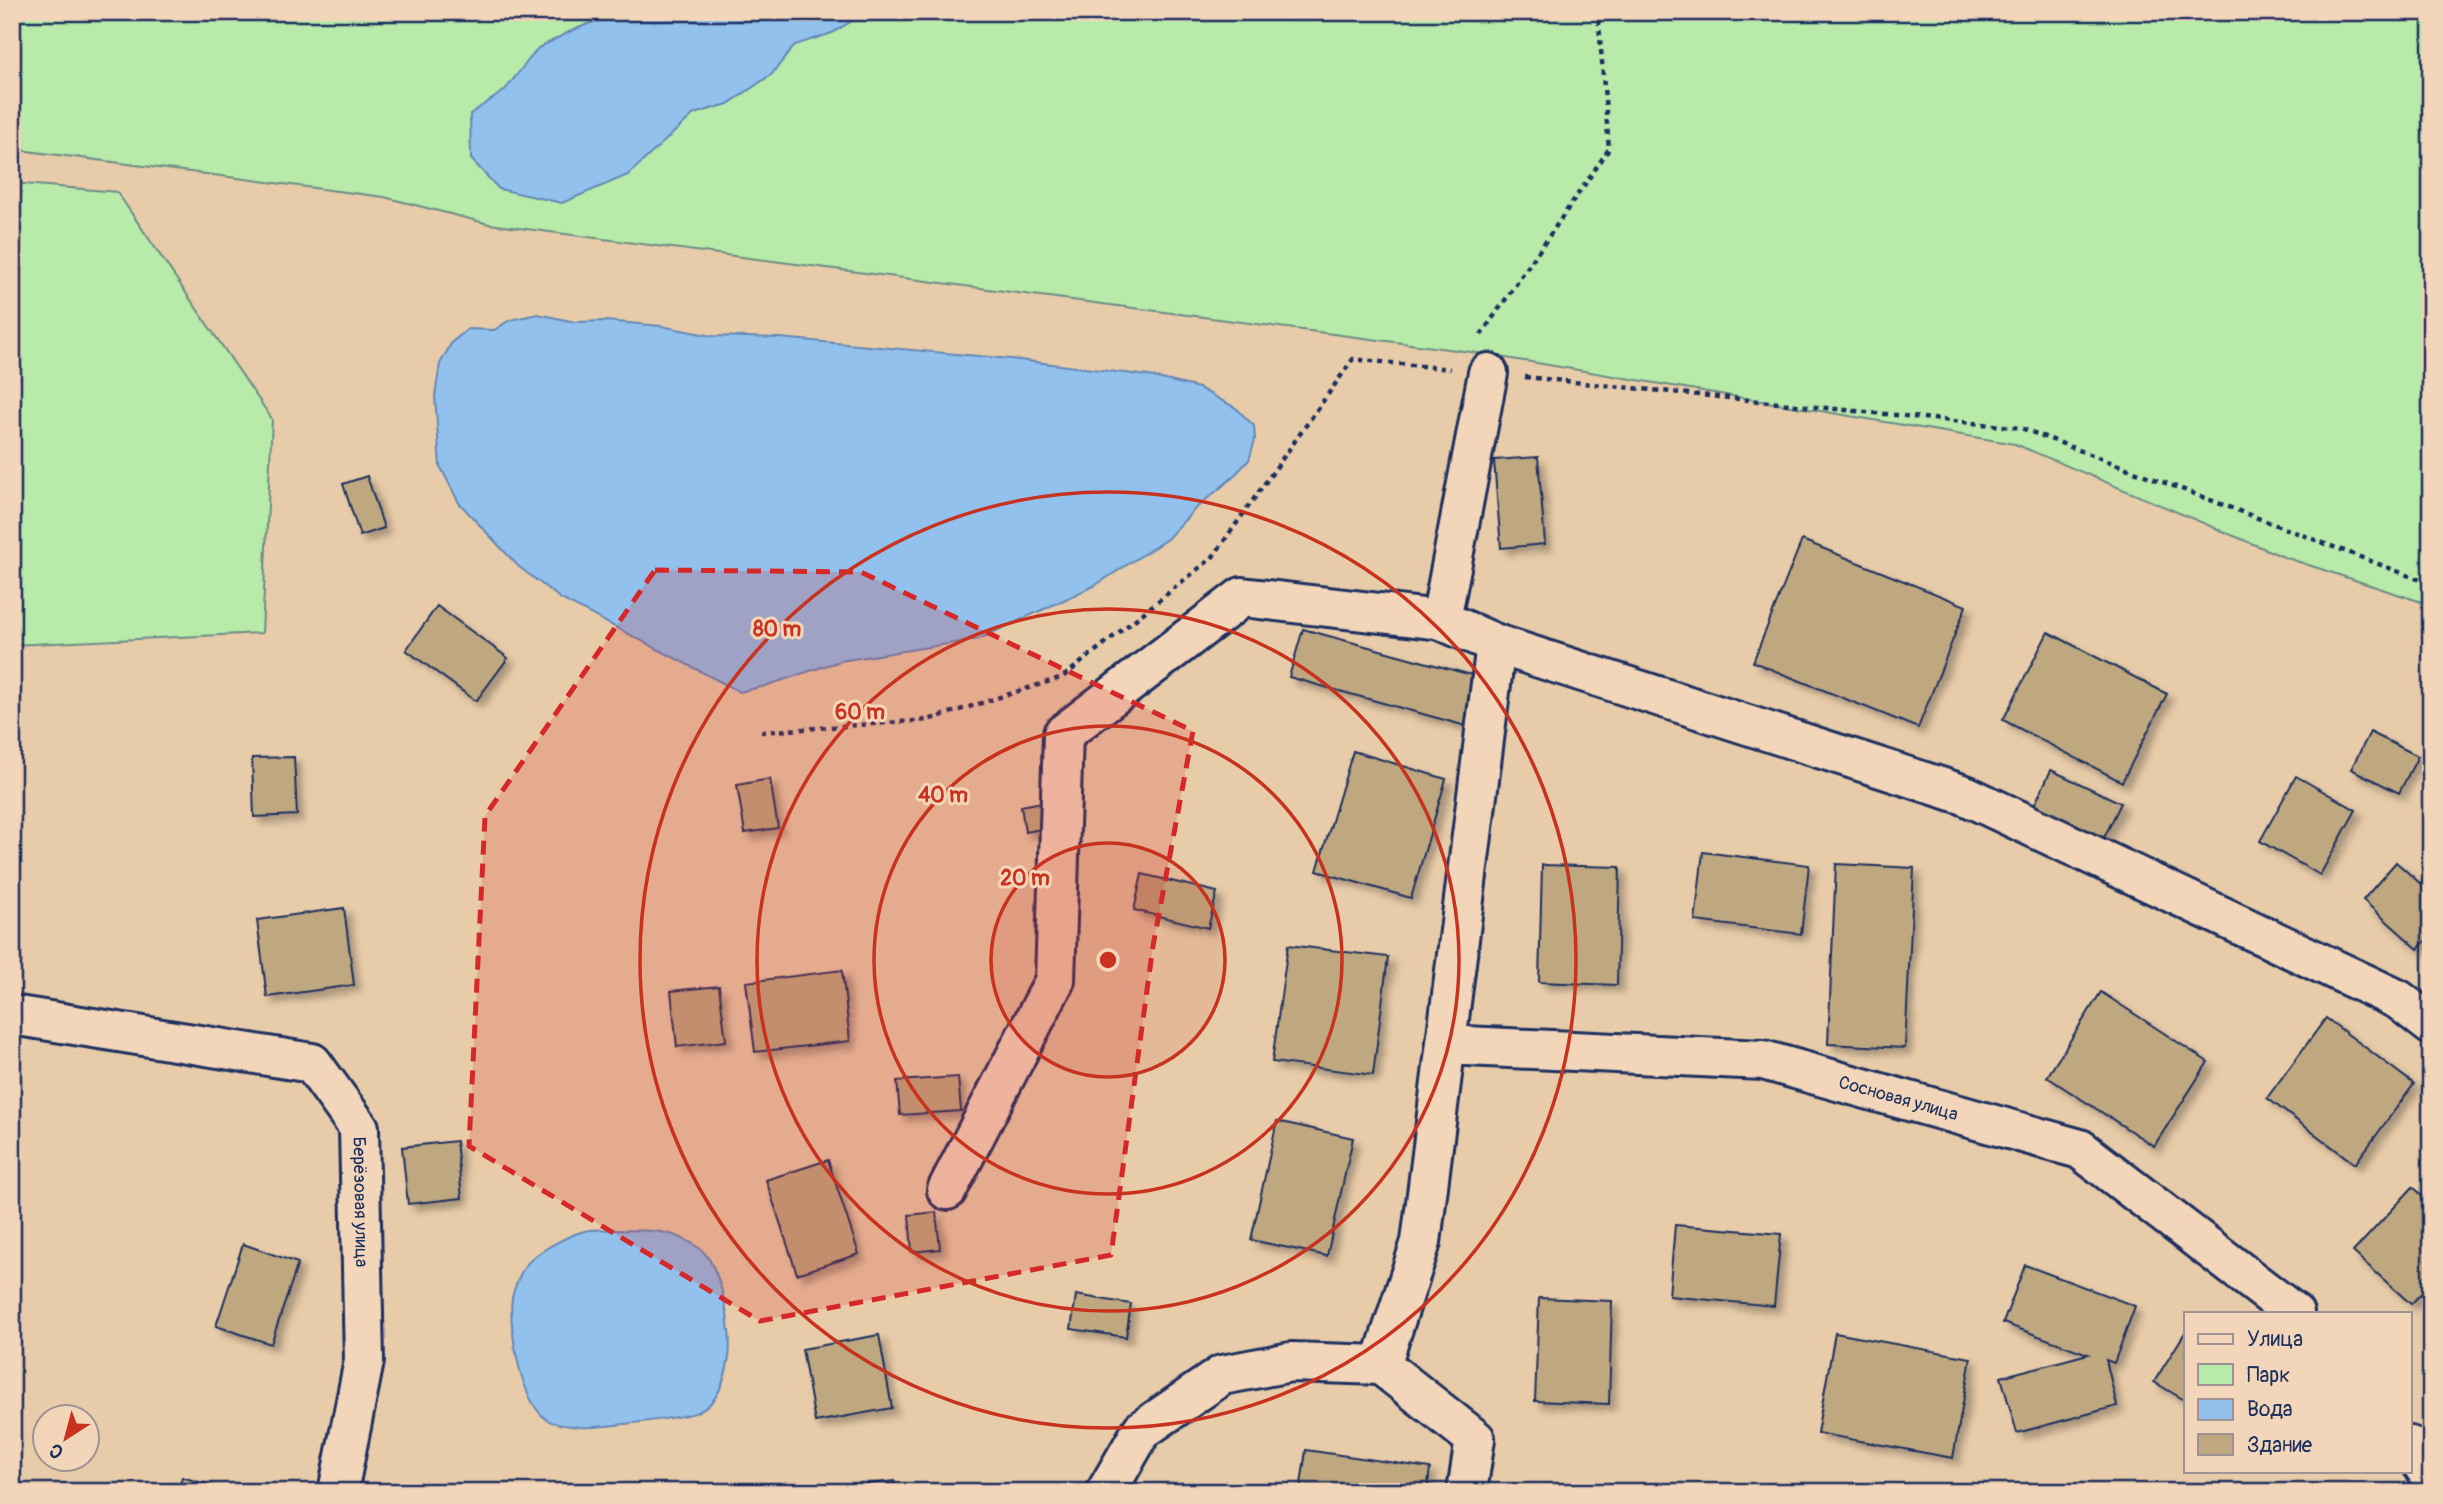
<svg xmlns="http://www.w3.org/2000/svg" width="2443" height="1504" font-family="Pangolin,sans-serif">
  <style>
    .green { fill: #b8eaaa; stroke: #6a8c84; stroke-width: 2 }
    .water { fill: #93c1ed; stroke: #6387b4; stroke-width: 2 }
    .building { fill: #bfa880; stroke: #1b2f5e; stroke-width: 2; filter: url(#shadow) }
    .lines { fill: none; stroke-linecap: round; stroke-linejoin: round }
    .minor-casing { stroke: #1b2f5e; stroke-width: 44 }
    .path { stroke: #1b2f5e; stroke-width: 4.5; stroke-dasharray: 5 5; stroke-linecap: butt }
    .minor { stroke: #f3d6b9; stroke-width: 38 }
    .marked { fill: #d62828; fill-opacity: 0.2; stroke: #d62828; stroke-width: 5; stroke-dasharray: 14 9; stroke-linejoin: round }
    .ring { fill: none; stroke: #c8321e; stroke-width: 3.5 }
    .labels { text-anchor: middle; stroke-width: 6; stroke-linejoin: round; paint-order: stroke }
    .street-label { font-size: 18px; fill: #1b2f5e; stroke: #f3d6b9 }
    .centre { fill: #c8321e; stroke: #f3d6b9; stroke-width: 3.5 }
    .ring-label { font-size: 21px; text-anchor: middle; font-weight: bold; fill: #c8321e; stroke: #f3d6b9; stroke-width: 6; stroke-linejoin: round; paint-order: stroke }
  </style>
  <defs>
    <filter id="shadow"><feDropShadow dx="6" dy="6" stdDeviation="3.5" flood-color="#0004"/></filter>
  </defs>
  <rect width="100%" height="100%" fill="#e8cca9"/>
  <filter id="ink" filterUnits="userSpaceOnUse"><feTurbulence type="fractalNoise" baseFrequency=".0143" numOctaves="2"/><feDisplacementMap in="SourceGraphic" scale="14" xChannelSelector="R" yChannelSelector="G"/><feConvolveMatrix kernelMatrix="1 2 1 2 8 2 1 2 1" color-interpolation-filters="sRGB"/></filter>
  <g filter="url(#ink)">
    <g class="green">
      <polygon points="12,12 2431,12 2431,605 2284,557 2015,444 1471,352 489,224 384,197 12,149"/>
      <polygon points="12,183 117,192 272,419 262,633 12,645"/>
    </g>
    <g class="water">
      <polygon points="617,12 867,12 832,33 795,45 772,74 728,104 694,114 628,175 562,203 499,189 471,159 470,114 504,91 538,48 571,31"/>
      <polygon points="538,314 575,322 606,321 661,326 712,336 780,338 1011,359 1149,376 1199,388 1236,408 1254,426 1255,440 1249,460 1232,478 1195,509 1167,539 1094,586 979,639 840,661 765,686 740,692 561,599 518,566 459,503 440,466 435,396 440,364 452,342 468,329 494,330 510,320"/>
      <path d="M618,1230C651,1231 670,1228 699,1248C721,1264 733,1331 729,1357C726,1376 719,1402 700,1411C691,1417 592,1429 580,1427C572,1426 556,1425 549,1421C521,1405 508,1327 512,1298C514,1289 519,1275 524,1268C532,1254 565,1237 581,1232C592,1228 607,1230 618,1230Z"/>
    </g>
    <g class="building">
      <polygon points="1538,457 1545,544 1501,548 1494,460"/>
      <polygon points="367,476 384,528 360,536 343,484"/>
      <polygon points="1802,540 1966,606 1918,728 1753,662"/>
      <polygon points="437,606 508,658 476,701 406,650"/>
      <polygon points="1303,629 1479,677 1466,726 1289,677"/>
      <polygon points="2048,632 2167,694 2122,782 2003,720"/>
      <polygon points="2370,732 2418,756 2399,793 2351,769"/>
      <polygon points="1353,751 1446,779 1411,898 1317,871"/>
      <polygon points="294,757 297,815 254,817 252,758"/>
      <polygon points="2051,770 2121,803 2102,842 2033,808"/>
      <polygon points="2296,776 2356,810 2320,875 2260,841"/>
      <polygon points="770,779 778,828 745,833 737,785"/>
      <polygon points="1053,800 1058,826 1025,832 1021,806"/>
      <polygon points="1703,852 1809,865 1801,934 1695,921"/>
      <polygon points="2396,862 2431,893 2431,935 2418,949 2363,900"/>
      <polygon points="1836,864 1914,868 1905,1048 1828,1044"/>
      <polygon points="1542,865 1620,867 1617,985 1539,982"/>
      <polygon points="1142,874 1217,892 1208,928 1134,910"/>
      <polygon points="344,908 354,985 267,997 257,920"/>
      <polygon points="1288,945 1388,957 1373,1075 1272,1062"/>
      <polygon points="842,970 850,1041 755,1052 746,982"/>
      <polygon points="719,986 726,1041 677,1047 671,991"/>
      <polygon points="2101,992 2208,1062 2154,1146 2047,1077"/>
      <polygon points="2326,1018 2414,1084 2355,1164 2267,1098"/>
      <polygon points="958,1077 961,1111 900,1115 897,1081"/>
      <polygon points="1277,1121 1353,1138 1327,1256 1251,1240"/>
      <polygon points="456,1141 462,1198 408,1204 402,1147"/>
      <polygon points="828,1160 859,1254 797,1274 766,1180"/>
      <polygon points="2413,1187 2431,1203 2431,1283 2411,1304 2353,1252"/>
      <polygon points="936,1212 940,1249 912,1252 909,1215"/>
      <polygon points="1675,1225 1781,1234 1774,1306 1669,1296"/>
      <polygon points="243,1244 298,1263 271,1344 216,1326"/>
      <polygon points="2025,1265 2135,1306 2114,1363 2106,1360 2117,1406 2017,1433 2001,1377 2088,1354 2003,1323"/>
      <polygon points="1076,1295 1131,1304 1126,1337 1071,1329"/>
      <polygon points="1539,1298 1612,1301 1609,1404 1535,1401"/>
      <polygon points="2186,1331 2186,1401 2154,1382"/>
      <polygon points="1835,1333 1971,1358 1953,1458 1817,1433"/>
      <polygon points="879,1335 892,1408 815,1422 802,1349"/>
      <polygon points="1306,1450 1430,1468 1427,1492 1300,1492"/>
      <polygon points="182,1477 232,1492 178,1492"/>
      <polygon points="894,1481 895,1492 818,1490"/>
    </g>
    <g class="lines">
      <g class="minor-casing">
        <g id="minor">
          <polyline points="1488,373 1441,620 1496,644"/>
          <path id="s1" d="M12,1015L312,1063L359,1128L364,1361L338,1492"/>
          <path id="s2" d="M1446,1045L1763,1060L2080,1149L2294,1313"/>
          <polyline points="947,1190 1055,980 1063,734 1242,597 1441,620"/>
          <polyline points="1381,1365 1475,1439 1467,1492"/>
          <polyline points="2410,1446 2431,1477"/>
          <polyline points="1106,1492 1142,1430 1222,1375 1291,1362 1381,1365 1421,1242 1496,644 1965,795 2399,1000 2431,1025"/>
        </g>
      </g>
      <g class="path">
        <polyline points="1481,335 1609,149 1598,12"/>
        <polyline points="1525,377 2021,428 2431,584"/>
        <polyline points="761,732 928,720 1063,677 1212,558 1353,359 1450,369"/>
      </g>
      <use href="#minor" class="minor"/>
    </g>
  </g>
  <path class="marked" d="M655,570L861,572L1193,731L1153,946L1111,1255L760,1321L469,1146L485,816Z"/>
  <circle cx="1108" cy="960" r="117" fill="#c8321e" fill-opacity=".12"/>
  <g class="ring">
    <circle cx="1108" cy="960" r="117"/>
    <circle cx="1108" cy="960" r="234"/>
    <circle cx="1108" cy="960" r="351"/>
    <circle cx="1108" cy="960" r="468"/>
  </g>
  <g class="labels">
    <g class="street-label">
      <text dy="6" stroke="none"><textPath href="#s2" startOffset="458">Сосновая улица</textPath></text>
      <text dy="6" stroke="none"><textPath href="#s1" startOffset="458">Берёзовая улица</textPath></text>
    </g>
  </g>
  <circle cx="1108" cy="960" r="10" class="centre"/>
  <g class="ring-label">
    <text x="777" y="636">80 m</text>
    <text x="860" y="719">60 m</text>
    <text x="943" y="802">40 m</text>
    <text x="1025" y="885">20 m</text>
  </g>
  <rect width="2443" height="1504" fill="none" stroke="#f3d6b9" stroke-width="42"/>
  <rect x="21" y="21" width="2401" height="1462" fill="none" stroke="#1b2f5e" stroke-width="2.5" filter="url(#ink)"/>
  <rect x="2184" y="1312" width="228" height="161" fill="#f3d6b9" stroke="#9d9395" stroke-width="2"/>
  <rect x="2198" y="1334" width="35" height="10" fill="#f3d6b9" stroke="#9d9395" stroke-width="2"/>
  <text x="2247" y="1346" font-size="21" fill="#1b2f5e">Улица</text>
  <rect x="2198" y="1364" width="35" height="21" fill="#b8eaaa" stroke="#9d9395" stroke-width="2"/>
  <text x="2247" y="1382" font-size="21" fill="#1b2f5e">Парк</text>
  <rect x="2198" y="1399" width="35" height="21" fill="#93c1ed" stroke="#9d9395" stroke-width="2"/>
  <text x="2247" y="1416" font-size="21" fill="#1b2f5e">Вода</text>
  <rect x="2198" y="1434" width="35" height="21" fill="#bfa880" stroke="#9d9395" stroke-width="2"/>
  <text x="2247" y="1452" font-size="21" fill="#1b2f5e">Здание</text>
  <g transform="translate(66 1438) rotate(216)"><circle r="33" fill="#f3d6b9" stroke="#9d9395" stroke-width="2"/>
  <path d="M0-5L12 26L0 18L-12 26Z" fill="#c8321e"/>
  <text y="-10" font-size="19" font-weight="bold" text-anchor="middle" fill="#1b2f5e">С</text>
  </g>
</svg>
